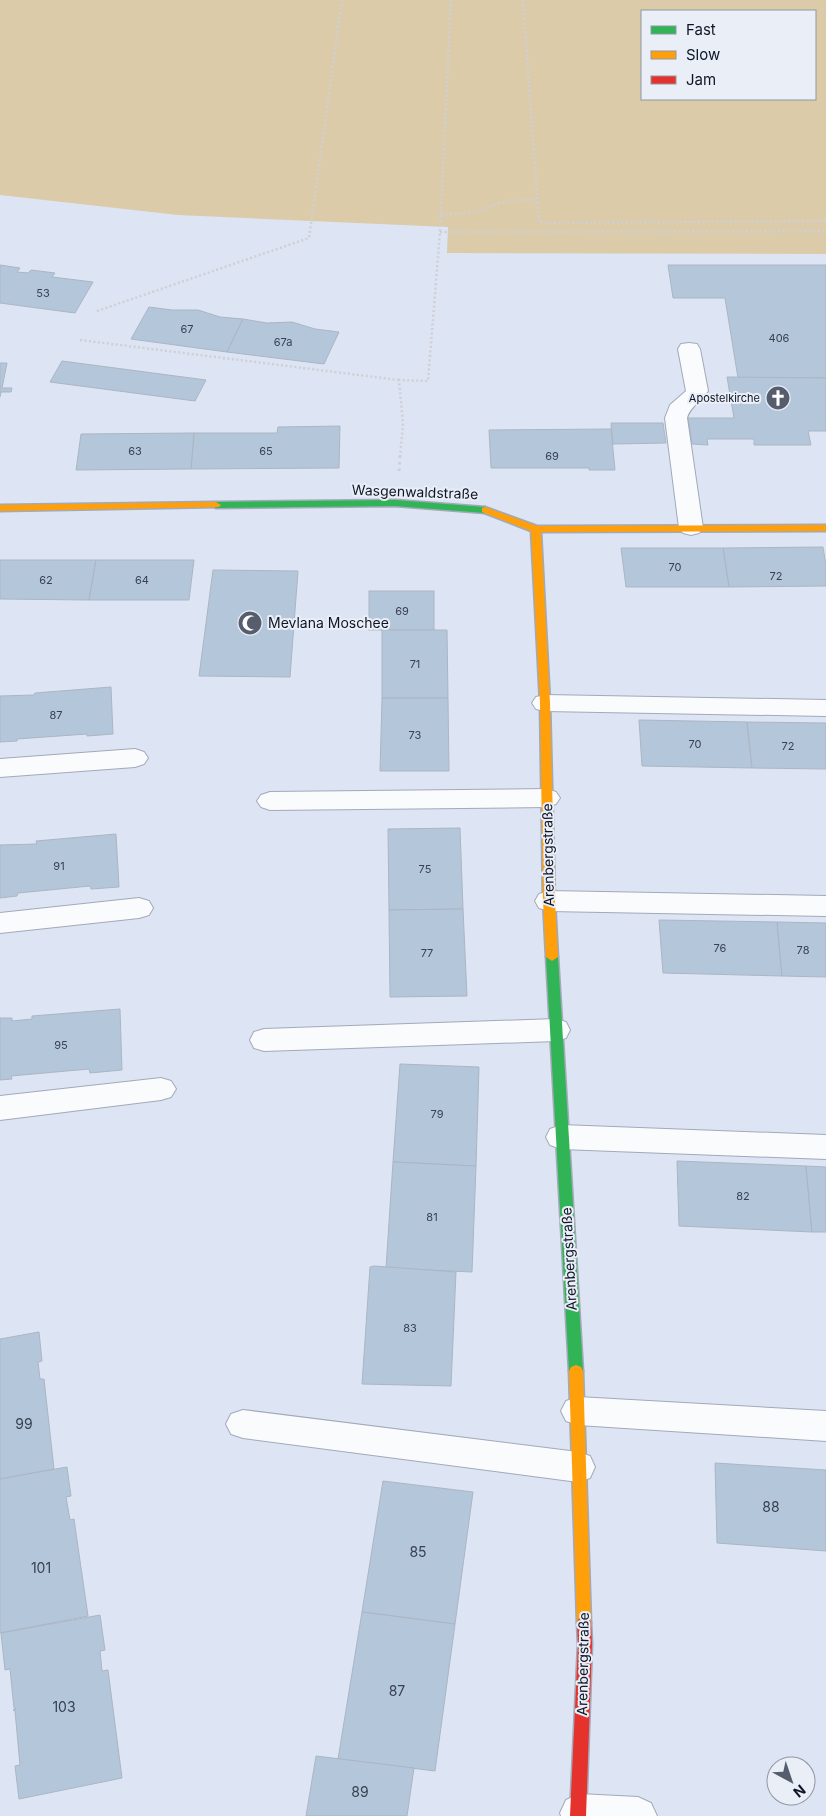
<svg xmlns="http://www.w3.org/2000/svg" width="826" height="1816" font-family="Inter,sans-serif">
  <rect width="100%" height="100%" fill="#dde4f4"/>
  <!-- green -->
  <path fill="#dbcba9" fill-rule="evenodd" d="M0,0H826V254L447,253L448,227L178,215L0,195ZM642,11H815V99H642Z"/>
  <!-- building -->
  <g fill="#b4c6da" stroke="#abb6c4">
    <path d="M0,265L20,268L17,272L28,273L31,270L55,273L52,277L93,282L75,313L0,303Z"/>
    <path d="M668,265H826V378H738L725,298H673Z"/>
    <path d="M149,307L172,310H198L220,317L243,319L227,352L131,339Z"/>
    <path d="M243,319L267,323L292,322L315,329L339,332L324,364L227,352Z"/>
    <path d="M62,361L206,380L195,401L50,382Z"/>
    <path d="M0,363H7L2,388H12L11,392H1L0,397Z"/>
    <path d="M727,377L826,378V431H808L811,445H754V439H707L708,445L692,444L688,418H734Z"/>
    <path d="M611,423H663L666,443L613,444Z"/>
    <path d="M340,426L339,468L191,469L194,433H277L278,427Z"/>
    <path d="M611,429L615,470H589V468H491L489,430Z"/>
    <path d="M194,433L191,469L76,470L81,434Z"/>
    <path d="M823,547L826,565V586L729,587L723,548Z"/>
    <path d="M621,548H723L729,587H626Z"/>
    <path d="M0,560H96L89,600L0,599Z"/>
    <path d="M96,560H194L189,600H89Z"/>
    <path d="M213,570L298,571L290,677L199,676Z"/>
    <rect x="369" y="591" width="65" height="39"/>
    <path d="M382,630H447L448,698H382Z"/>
    <path d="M111,687L113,734L87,736V734L17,739V741L0,742V696L34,695L35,693Z"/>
    <path d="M382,698H448L449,771H380Z"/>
    <path d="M639,720L747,722L752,768L642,766Z"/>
    <path d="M747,722L826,723V769L752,768Z"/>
    <path d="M460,828L463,909L389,910L388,829Z"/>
    <path d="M116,834L119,887L91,889L90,886L18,893L17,896L0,898V845L37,844L36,841Z"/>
    <path d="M463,909L467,996L390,997L389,910Z"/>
    <path d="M659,920L777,922L782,976L663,973Z"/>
    <path d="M777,922L826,923V977L782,976Z"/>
    <path d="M120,1009L122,1070L90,1073L89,1069L11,1076L12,1079L0,1080V1018H12V1021L32,1019V1016Z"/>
    <path d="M400,1064L479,1067L476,1166L393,1162Z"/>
    <path d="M677,1161L806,1166L812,1232L679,1226Z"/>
    <path d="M393,1162L476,1166L472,1272L386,1268Z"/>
    <path d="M806,1166L826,1167V1232H812Z"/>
    <path d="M374,1266L456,1272L451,1386L362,1384L370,1267Z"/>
    <path d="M39,1332L42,1361L38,1362L40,1379H44L54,1469L0,1479V1339Z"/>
    <path d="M715,1463L826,1470V1551L717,1543Z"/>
    <path d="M67,1467L71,1496L66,1497L70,1520L74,1519L88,1616L0,1633V1479Z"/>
    <path d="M383,1481L473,1492L455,1624L362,1612Z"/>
    <path d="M362,1612L455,1624L435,1771L338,1759Z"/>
    <path d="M100,1615L105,1650L100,1651L102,1671L108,1670L122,1778L19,1799L15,1766L20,1765L15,1711L13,1710L16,1709L14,1708L10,1669L5,1670L1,1633Z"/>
    <path d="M316,1756L414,1768L407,1816H306Z"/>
  </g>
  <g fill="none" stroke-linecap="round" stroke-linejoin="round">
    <defs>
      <g id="lane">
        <path d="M689,343L697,344L700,349L708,391C702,400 689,408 687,418L703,528L699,533L691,535L683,533L679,528L665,418L670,405L686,391L678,349L681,344Z"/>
        <path d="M545,695L826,700V716L545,711L536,709L532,703L536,697Z"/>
        <path d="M135,749L144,752L148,758L144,764L135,767L0,777V759Z"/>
        <path d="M547,789L556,792L560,798L556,804L547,807L270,810L261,807L257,801L261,795L270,792Z"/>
        <path d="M549,891L826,896V916L549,911L539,908L535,901L539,894Z"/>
        <path d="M139,898L149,901L153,908L149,915L139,918L0,933V913Z"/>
        <path d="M556,1019L566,1022L570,1030L566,1038L556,1041L264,1051L254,1048L250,1040L254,1032L264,1029Z"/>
        <path d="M161,1078L171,1081L176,1089L171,1097L161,1100L0,1120V1096Z"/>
        <path d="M561,1125L826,1135V1159L561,1149L550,1145L546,1137L550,1129Z"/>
        <path d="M578,1397L826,1411V1441L578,1425L566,1421L561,1411L566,1401Z"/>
        <path d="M243,1410L578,1452L590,1456L595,1467L590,1478L578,1482L243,1438L231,1434L226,1424L231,1414Z"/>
        <path d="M579,1794L638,1797L651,1803L657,1816H561L560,1813L566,1800Z"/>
      </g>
      <g id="fast">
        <path d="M395,500L485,507L490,510L485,513L395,506L216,508L211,505L216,502Z"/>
        <path d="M552,953L558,957L583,1371L581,1375L576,1377L571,1375L569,1371L546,957Z"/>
      </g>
      <g id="slow">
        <path d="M216,502L221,505L219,507L0,511V505Z"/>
        <path d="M485,507L537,526L826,525V531L541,532L550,703L555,901L558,957L552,961L546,957L543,901L540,703L531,531L482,512V508Z"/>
        <path d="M576,1365L581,1367L583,1371L591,1623L589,1628L584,1630L579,1628L577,1623L569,1371L571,1367Z"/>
      </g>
      <path id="jam" d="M584,1616L589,1618L591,1623L592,1644L586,1816H570L578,1644L577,1623L579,1618Z"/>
    </defs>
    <!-- lane casing -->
    <use href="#lane" stroke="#a2a9b9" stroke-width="2"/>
    <!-- fast casing -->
    <use href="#fast" stroke="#a2a9b9" stroke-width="3"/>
    <!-- slow casing -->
    <use href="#slow" stroke="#a2a9b9" stroke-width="3"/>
    <!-- jam casing -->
    <use href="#jam" stroke="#a2a9b9" stroke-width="3"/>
    <!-- path-far1 -->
    <g stroke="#cfd0d5" stroke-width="2.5" stroke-dasharray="2 2.5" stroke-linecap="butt">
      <path d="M523,0L539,223L826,221"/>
      <path d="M441,215L474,212L506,201L537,199"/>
      <path d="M440,232L826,231"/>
      <path d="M97,311L309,238L342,0"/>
      <path d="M80,340L399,380"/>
      <path d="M400,457L403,424L399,380L428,381L440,232L451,0"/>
    </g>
    <!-- path -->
    <path stroke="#cfd0d5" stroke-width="3" stroke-dasharray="2.5 4" stroke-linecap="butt" d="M399,471L400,456"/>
    <!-- lane -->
    <use href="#lane" fill="#fafbfd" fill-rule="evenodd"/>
    <!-- fast -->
    <use href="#fast" fill="#30b455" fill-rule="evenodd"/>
    <!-- slow -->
    <use href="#slow" fill="#ff9f0a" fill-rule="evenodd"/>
    <!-- jam -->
    <use href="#jam" fill="#e5322d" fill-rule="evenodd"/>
  </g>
  <!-- icons -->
  <defs>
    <symbol id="church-disc" viewBox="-11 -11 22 22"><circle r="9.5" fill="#565d6d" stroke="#e9eef7"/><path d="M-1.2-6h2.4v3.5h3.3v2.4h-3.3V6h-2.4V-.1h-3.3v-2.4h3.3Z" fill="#fff"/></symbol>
    <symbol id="mosque-disc" viewBox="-11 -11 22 22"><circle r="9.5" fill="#565d6d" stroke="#e9eef7"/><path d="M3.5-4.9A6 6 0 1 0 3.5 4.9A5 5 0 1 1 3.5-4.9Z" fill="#fff"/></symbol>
  </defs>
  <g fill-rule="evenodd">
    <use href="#church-disc" x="764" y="384" width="28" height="28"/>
    <use href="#mosque-disc" x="236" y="609" width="28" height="28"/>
  </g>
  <g text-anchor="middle" stroke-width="4" stroke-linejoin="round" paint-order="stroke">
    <!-- number labels -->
    <g font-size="11" fill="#384152">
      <text x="43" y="297">53</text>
      <text x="187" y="333">67</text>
      <text x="779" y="342">406</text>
      <text x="283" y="346">67a</text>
      <text x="135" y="455">63</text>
      <text x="266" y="455">65</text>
      <text x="552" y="460">69</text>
      <text x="675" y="571">70</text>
      <text x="776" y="580">72</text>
      <text x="46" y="584">62</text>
      <text x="142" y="584">64</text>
      <text x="402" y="615">69</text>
      <text x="415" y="668">71</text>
      <text x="56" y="719">87</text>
      <text x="415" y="739">73</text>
      <text x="695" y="748">70</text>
      <text x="788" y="750">72</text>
      <text x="59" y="870">91</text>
      <text x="425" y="873">75</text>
      <text x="720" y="952">76</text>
      <text x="803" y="954">78</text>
      <text x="427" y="957">77</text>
      <text x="61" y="1049">95</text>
      <text x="437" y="1118">79</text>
      <text x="743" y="1200">82</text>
      <text x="432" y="1221">81</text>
      <text x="410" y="1332">83</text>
    </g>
    <!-- far-poi labels -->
    <g font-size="11" fill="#0e1525" stroke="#e9eef7" text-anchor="end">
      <text x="760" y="402">Apostelkirche</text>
    </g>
    <!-- street labels -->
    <g font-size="14" fill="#0e1525" stroke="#e9eef7">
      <text transform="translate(415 492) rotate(2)" y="5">Wasgenwaldstraße</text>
      <text transform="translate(548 855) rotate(-91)" y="5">Arenbergstraße</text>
      <text transform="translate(569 1259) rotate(-93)" y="5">Arenbergstraße</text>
      <text transform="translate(583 1664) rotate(-89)" y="5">Arenbergstraße</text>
    </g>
    <!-- poi labels -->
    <g font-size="14" fill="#0e1525" stroke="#e9eef7" text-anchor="start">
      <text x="268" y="628">Mevlana Moschee</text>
    </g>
    <!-- near-number labels -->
    <g font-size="14" fill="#384152">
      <text x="24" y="1429">99</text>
      <text x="771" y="1512">88</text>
      <text x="418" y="1557">85</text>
      <text x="41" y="1573">101</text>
      <text x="397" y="1696">87</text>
      <text x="64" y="1712">103</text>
      <text x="360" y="1797">89</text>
    </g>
  </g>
  <!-- legend -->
  <rect x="641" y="10" width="175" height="90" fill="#e9eef7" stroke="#9197a3"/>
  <rect x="651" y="26" width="25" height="8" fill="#30b455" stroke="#9197a3"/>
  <text x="686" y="35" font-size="15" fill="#0e1525">Fast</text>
  <rect x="651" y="51" width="25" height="8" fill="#ff9f0a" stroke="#9197a3"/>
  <text x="686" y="60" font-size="15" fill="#0e1525">Slow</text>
  <rect x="651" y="76" width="25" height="8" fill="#e5322d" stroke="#9197a3"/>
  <text x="686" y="85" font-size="15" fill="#0e1525">Jam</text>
  <!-- north arrow -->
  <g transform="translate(791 1781) rotate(140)"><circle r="24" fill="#e9eef7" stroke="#9197a3"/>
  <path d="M0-4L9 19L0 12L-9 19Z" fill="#565d6d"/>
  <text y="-8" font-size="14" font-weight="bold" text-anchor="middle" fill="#0e1525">N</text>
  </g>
</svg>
